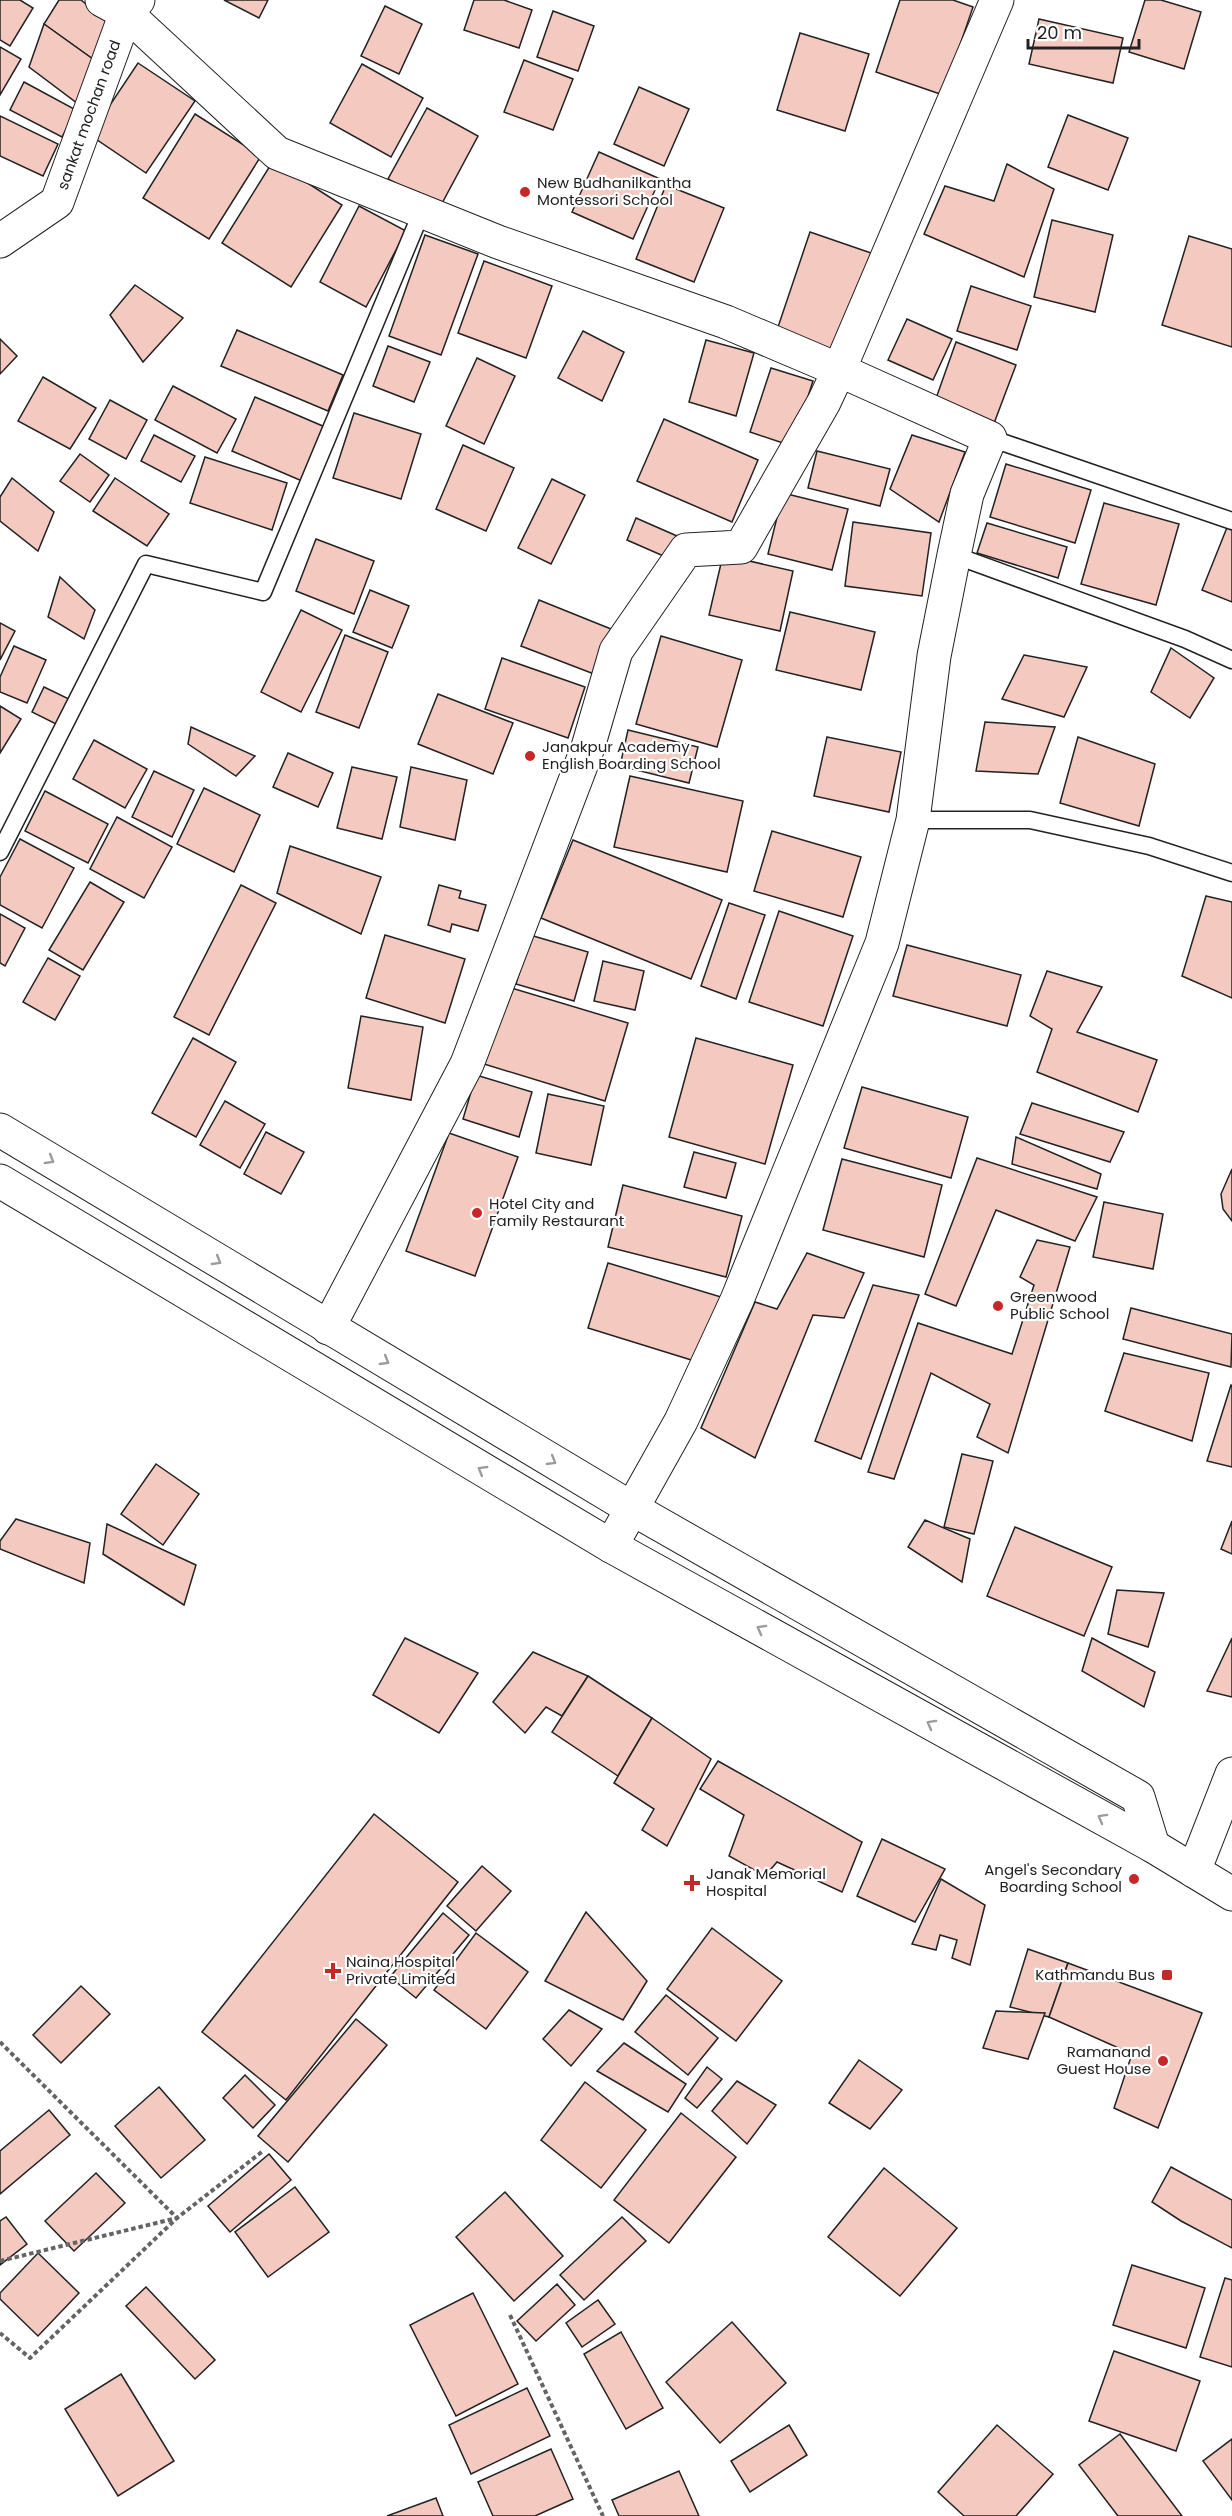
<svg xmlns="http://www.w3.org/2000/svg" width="1232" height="2516" font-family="Poppins,sans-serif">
  <rect width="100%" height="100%" fill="#fff"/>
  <!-- building -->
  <g fill="#f3c9c0" stroke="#222" stroke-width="1.5">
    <path d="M0,0H20L33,8L10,46L0,40Z"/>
    <path d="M59,0H81L113,26L97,62L44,24Z"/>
    <path d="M224,0H268L259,18Z"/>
    <path d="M474,0H504L532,10L519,48L464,30Z"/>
    <path d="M900,0H953L973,7L943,95L876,72Z"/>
    <path d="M1145,0H1161L1201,12L1184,69L1129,52Z"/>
    <path d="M385,6L422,24L399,74L361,56Z"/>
    <path d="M553,11L594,26L578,71L537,57Z"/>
    <path d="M1039,19L1123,38L1113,83L1029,64Z"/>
    <path d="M44,24L97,62L77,103L29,67Z"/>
    <path d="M800,33L869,54L845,131L777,110Z"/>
    <path d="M0,47L21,59L0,95Z"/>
    <path d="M524,60L573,79L553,130L504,112Z"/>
    <path d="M138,63L195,101L146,173L90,135Z"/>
    <path d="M362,64L423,98L391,157L330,123Z"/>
    <path d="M24,82L76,110L62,137L10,110Z"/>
    <path d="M639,87L689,109L664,166L614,144Z"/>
    <path d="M427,108L478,136L440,207L388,179Z"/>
    <path d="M195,114L261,156L209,239L143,198Z"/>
    <path d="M1068,115L1128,138L1108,190L1048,167Z"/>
    <path d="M0,116L58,144L43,176L0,156Z"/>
    <path d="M599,152L660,179L633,239L572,212Z"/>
    <path d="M273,161L342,205L291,287L222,243Z"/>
    <path d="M1007,164L1054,189L1024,277L924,234L945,186L994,201Z"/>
    <path d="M666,185L724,208L694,282L636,259Z"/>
    <path d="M359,206L406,231L366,307L320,282Z"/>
    <path d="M1052,220L1113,235L1095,312L1034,297Z"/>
    <path d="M810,232L871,253L837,354L776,333Z"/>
    <path d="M425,235L478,254L441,355L389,336Z"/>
    <path d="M1189,236L1232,249V347L1162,325Z"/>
    <path d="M484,261L552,286L526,358L458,333Z"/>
    <path d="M135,285L183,318L143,362L110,315Z"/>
    <path d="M971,286L1031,306L1017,350L957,331Z"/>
    <path d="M907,319L952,339L933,380L888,360Z"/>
    <path d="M237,330L343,375L328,411L221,366Z"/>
    <path d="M583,331L624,352L602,401L558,378Z"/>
    <path d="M0,339L17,356L0,374Z"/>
    <path d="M706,340L754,353L736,416L689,402Z"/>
    <path d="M956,342L1016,365L993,426L934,404Z"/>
    <path d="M388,346L430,362L414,402L373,386Z"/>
    <path d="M477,358L515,376L484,444L446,426Z"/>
    <path d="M771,368L813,381L792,446L750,432Z"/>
    <path d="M43,377L96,408L70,449L18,421Z"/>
    <path d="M173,386L236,419L217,453L155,420Z"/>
    <path d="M255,397L325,427L302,481L232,451Z"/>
    <path d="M110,400L147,420L126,459L89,439Z"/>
    <path d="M354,413L421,434L401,499L333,478Z"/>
    <path d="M664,419L758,460L732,522L637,481Z"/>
    <path d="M154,435L195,456L181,482L141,461Z"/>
    <path d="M912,435L965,452L939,522L890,489Z"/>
    <path d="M463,445L514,468L486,531L436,509Z"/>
    <path d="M817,451L890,469L880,506L808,488Z"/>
    <path d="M80,454L109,475L90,502L60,481Z"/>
    <path d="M205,457L287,483L272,530L190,503Z"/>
    <path d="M1006,464L1091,490L1075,543L990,517Z"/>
    <path d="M12,478L54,512L38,551L0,521V497Z"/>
    <path d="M115,478L169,514L147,546L93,511Z"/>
    <path d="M552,479L585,495L551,564L518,548Z"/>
    <path d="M783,493L848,509L832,570L768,554Z"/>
    <path d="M1104,503L1179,524L1156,605L1081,584Z"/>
    <path d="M636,518L677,536L668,558L627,540Z"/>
    <path d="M853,522L931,533L922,596L845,586Z"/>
    <path d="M987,523L1067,547L1058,578L977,553Z"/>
    <path d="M1228,525L1232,527V602L1202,590Z"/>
    <path d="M316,539L374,561L354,614L296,591Z"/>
    <path d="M723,555L793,571L780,631L709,615Z"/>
    <path d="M60,577L95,610L84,639L48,617Z"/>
    <path d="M370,590L409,606L392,648L353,632Z"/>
    <path d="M539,600L611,629L594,674L521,646Z"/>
    <path d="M301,610L342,630L301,712L261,692Z"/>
    <path d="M790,612L875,632L861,690L776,670Z"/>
    <path d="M0,623L15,631L0,660Z"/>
    <path d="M345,635L388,652L359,728L316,712Z"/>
    <path d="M661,636L742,660L717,747L636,724Z"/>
    <path d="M14,646L46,660L27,703L0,692V677Z"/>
    <path d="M1171,648L1214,678L1190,718L1151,692Z"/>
    <path d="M1024,655L1087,667L1064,717L1002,699Z"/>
    <path d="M502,658L585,687L568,738L485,709Z"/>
    <path d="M44,687L71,700L60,726L32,712Z"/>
    <path d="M438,694L513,723L493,774L418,744Z"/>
    <path d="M0,706L21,719L0,753Z"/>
    <path d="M985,722L1055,727L1038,774L976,771Z"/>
    <path d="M191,727L255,756L236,776L188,744Z"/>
    <path d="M628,730L698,747L689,783L620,766Z"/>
    <path d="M827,737L901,752L889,812L814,796Z"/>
    <path d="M1078,737L1155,764L1139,826L1060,803Z"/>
    <path d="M94,740L147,769L125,808L73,779Z"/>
    <path d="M288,753L333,773L318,807L273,787Z"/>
    <path d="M352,767L397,777L382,839L337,828Z"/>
    <path d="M411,767L467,780L455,840L400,827Z"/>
    <path d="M154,771L194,790L172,837L132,817Z"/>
    <path d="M630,776L743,801L727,872L614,847Z"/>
    <path d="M204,788L260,815L234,872L177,844Z"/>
    <path d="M45,791L108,824L88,863L25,831Z"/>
    <path d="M117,817L172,847L144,898L90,869Z"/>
    <path d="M772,831L861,857L843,917L754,891Z"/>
    <path d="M20,839L74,868L42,928L0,905V877Z"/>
    <path d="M573,840L722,900L691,979L541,918Z"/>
    <path d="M290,846L381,877L361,934L277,893Z"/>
    <path d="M90,882L124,902L83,970L49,950Z"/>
    <path d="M241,885L276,903L209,1035L174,1017Z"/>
    <path d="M439,885L461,891L459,898L486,905L478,931L452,924L450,932L428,925Z"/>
    <path d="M1206,896L1232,902V998L1182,976Z"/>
    <path d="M729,903L765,915L736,999L701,986Z"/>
    <path d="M779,911L853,936L823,1026L749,1002Z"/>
    <path d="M0,914L25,928L5,966L0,963Z"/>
    <path d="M385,935L465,959L445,1023L366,998Z"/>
    <path d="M530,935L588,952L574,1001L516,984Z"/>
    <path d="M907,945L1021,975L1007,1026L893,996Z"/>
    <path d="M48,958L80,976L55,1020L23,1002Z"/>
    <path d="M603,961L644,971L635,1010L594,1001Z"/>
    <path d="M1047,971L1102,987L1077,1032L1157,1060L1138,1112L1037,1072L1052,1029L1030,1016Z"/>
    <path d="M508,987L628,1023L605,1101L484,1064Z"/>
    <path d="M361,1016L423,1027L411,1100L348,1088Z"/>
    <path d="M193,1038L236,1062L196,1137L152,1113Z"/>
    <path d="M696,1038L793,1065L765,1164L669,1137Z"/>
    <path d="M476,1075L532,1092L519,1137L463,1119Z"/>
    <path d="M862,1087L968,1117L951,1178L844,1148Z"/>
    <path d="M548,1094L604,1106L591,1165L536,1153Z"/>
    <path d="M225,1101L265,1124L240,1168L200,1145Z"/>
    <path d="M1032,1103L1124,1132L1110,1162L1020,1134Z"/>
    <path d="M266,1132L304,1152L281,1194L244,1174Z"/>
    <path d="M449,1133L518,1157L475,1276L406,1251Z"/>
    <path d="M1016,1137L1101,1174L1097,1189L1012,1164Z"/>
    <path d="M694,1152L736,1163L726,1198L684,1187Z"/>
    <path d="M977,1158L1097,1197L1075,1241L996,1210L956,1306L925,1294Z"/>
    <path d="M842,1159L942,1185L924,1257L823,1230Z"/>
    <path d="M1232,1169V1221L1223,1209L1221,1194Z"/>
    <path d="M623,1185L742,1216L726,1277L608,1247Z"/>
    <path d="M1104,1202L1163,1214L1153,1269L1093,1257Z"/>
    <path d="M1037,1240L1070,1247L1008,1453L977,1437L990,1404L931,1373L894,1479L868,1472L918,1323L1012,1354L1034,1285L1020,1277Z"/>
    <path d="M807,1253L864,1273L844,1318L813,1315L755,1458L701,1428L755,1302L777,1309Z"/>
    <path d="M608,1263L721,1297L701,1363L588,1328Z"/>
    <path d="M873,1285L919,1295L861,1459L815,1441Z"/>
    <path d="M1131,1308L1232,1334L1231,1367L1123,1339Z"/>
    <path d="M1124,1353L1209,1373L1192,1441L1105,1411Z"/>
    <path d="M1231,1385L1232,1386V1467L1207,1461Z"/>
    <path d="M962,1454L993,1461L974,1534L944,1527Z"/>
    <path d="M156,1464L199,1494L163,1545L121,1514Z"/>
    <path d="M16,1519L90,1543L84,1583L0,1549V1541Z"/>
    <path d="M925,1520L970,1539L962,1582L908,1547Z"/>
    <path d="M1232,1521V1554L1221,1549Z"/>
    <path d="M107,1524L196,1565L184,1605L103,1554Z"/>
    <path d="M1015,1527L1112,1567L1084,1636L987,1596Z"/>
    <path d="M1117,1590L1164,1593L1148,1647L1108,1634Z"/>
    <path d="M405,1638L478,1673L439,1733L373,1695Z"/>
    <path d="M1092,1638L1155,1672L1144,1707L1082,1671Z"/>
    <path d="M1232,1638V1697L1207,1691Z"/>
    <path d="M533,1652L588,1676L562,1716L546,1707L525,1733L493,1702Z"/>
    <path d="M588,1676L652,1718L618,1776L552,1732Z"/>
    <path d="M652,1718L711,1759L667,1846L642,1830L654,1809L614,1783Z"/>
    <path d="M718,1761L862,1842L842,1892L777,1862L765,1876L729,1856L744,1815L700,1789Z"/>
    <path d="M374,1814L458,1882L286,2100L202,2032Z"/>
    <path d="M882,1839L945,1869L915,1922L857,1896Z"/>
    <path d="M482,1866L511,1891L476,1931L447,1906Z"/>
    <path d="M941,1879L985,1905L970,1965L952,1958L957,1940L940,1935L936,1950L912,1944Z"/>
    <path d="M586,1912L647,1981L623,2020L545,1981Z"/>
    <path d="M443,1913L469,1935L416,1998L390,1977Z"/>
    <path d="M712,1928L782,1981L736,2041L667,1989Z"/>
    <path d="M476,1933L528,1972L486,2029L434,1990Z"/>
    <path d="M1028,1949L1068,1963L1049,2017L1010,2007Z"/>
    <path d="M1068,1963L1202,2013L1158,2128L1114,2108L1132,2054L1049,2017Z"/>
    <path d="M81,1986L110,2014L61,2063L33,2035Z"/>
    <path d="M666,1995L718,2038L688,2075L635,2032Z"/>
    <path d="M569,2010L602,2029L571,2066L543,2039Z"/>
    <path d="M996,2011L1045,2013L1028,2059L983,2048Z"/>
    <path d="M356,2019L387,2045L288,2162L258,2136Z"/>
    <path d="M624,2043L686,2084L668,2112L597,2071Z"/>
    <path d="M859,2060L902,2090L870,2129L829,2103Z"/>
    <path d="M707,2067L722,2079L697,2108L685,2098Z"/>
    <path d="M245,2075L275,2105L253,2128L223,2098Z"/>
    <path d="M737,2081L776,2105L747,2144L712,2111Z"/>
    <path d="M585,2082L646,2130L601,2188L541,2140Z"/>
    <path d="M159,2087L205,2140L161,2178L115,2126Z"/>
    <path d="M49,2110L70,2135L0,2194V2151Z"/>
    <path d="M681,2113L736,2157L669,2243L614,2200Z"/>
    <path d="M269,2154L291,2180L230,2232L208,2206Z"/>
    <path d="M1171,2167L1232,2200V2248L1181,2221L1152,2202Z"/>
    <path d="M884,2168L957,2228L900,2296L828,2237Z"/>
    <path d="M96,2173L125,2203L74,2251L45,2221Z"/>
    <path d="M295,2187L329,2232L268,2277L235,2232Z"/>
    <path d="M505,2192L563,2256L514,2301L456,2237Z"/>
    <path d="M6,2217L27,2244L0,2265V2221Z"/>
    <path d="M622,2217L646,2241L584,2300L560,2275Z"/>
    <path d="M38,2253L79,2293L38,2336L0,2299V2293Z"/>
    <path d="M1132,2265L1205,2288L1186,2348L1113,2325Z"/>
    <path d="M1225,2278L1232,2280V2367L1200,2357Z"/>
    <path d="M557,2284L575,2305L536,2341L517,2321Z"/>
    <path d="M146,2287L215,2360L195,2379L126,2306Z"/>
    <path d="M473,2293L518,2384L456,2416L410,2325Z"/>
    <path d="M598,2300L615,2324L582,2347L566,2323Z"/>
    <path d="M732,2322L786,2383L720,2443L666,2382Z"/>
    <path d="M621,2332L663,2408L626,2429L584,2354Z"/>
    <path d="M1114,2351L1200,2381L1176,2451L1089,2421Z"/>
    <path d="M121,2374L174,2461L118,2496L65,2409Z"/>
    <path d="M527,2388L550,2436L471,2474L449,2425Z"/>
    <path d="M789,2425L807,2455L750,2492L731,2461Z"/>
    <path d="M997,2425L1053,2474L1016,2516H964L938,2492Z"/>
    <path d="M1120,2434L1182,2516H1118L1079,2465Z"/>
    <path d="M1232,2439V2500L1203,2461Z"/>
    <path d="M551,2449L573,2499L535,2516H493L478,2482Z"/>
    <path d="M679,2471L699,2516H619L612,2500Z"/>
    <path d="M436,2498L443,2516H387Z"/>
  </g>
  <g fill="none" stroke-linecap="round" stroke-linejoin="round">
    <defs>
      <g id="lane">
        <path d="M990,438L1232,521"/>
        <path d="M954,555L1185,639L1232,660"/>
        <path d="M913,820H1030L1149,846L1232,873"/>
        <path d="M0,852L146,564L263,592L422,211"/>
      </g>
      <g id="street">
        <path d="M102,0L126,13L277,153L498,242L726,322L839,370L990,438L967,494L954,555L934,656L913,820L882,943L737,1300L681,1421L611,1546"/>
        <path d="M0,241L57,202L126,13L138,0"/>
        <path d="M0,1130L631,1508L1138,1797L1153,1846"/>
        <path d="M328,1328L467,1064L588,747L616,651L686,550L741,547L824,402L839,370L997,0"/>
        <path d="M1194,1871L1232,1774"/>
      </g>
      <path id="highway" d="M0,1181L611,1546L1153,1846L1232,1894"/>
    </defs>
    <!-- lane casing -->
    <use href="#lane" stroke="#222" stroke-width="19"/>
    <!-- street casing -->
    <use href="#street" stroke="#222" stroke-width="35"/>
    <!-- highway casing -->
    <use href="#highway" stroke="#222" stroke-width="35"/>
    <!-- path -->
    <g stroke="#646464" stroke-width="4" stroke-dasharray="4.5 3" stroke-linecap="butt">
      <path d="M0,2042L177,2218L30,2358L0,2333"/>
      <path d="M0,2261L177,2218L263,2151"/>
      <path d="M510,2315L603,2516"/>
    </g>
    <!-- lane -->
    <use href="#lane" stroke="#fff" stroke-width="16"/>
    <!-- street -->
    <use href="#street" stroke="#fff" stroke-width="33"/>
    <!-- highway -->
    <use href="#highway" stroke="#fff" stroke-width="33"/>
  </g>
  <!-- one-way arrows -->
  <defs><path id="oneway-chevron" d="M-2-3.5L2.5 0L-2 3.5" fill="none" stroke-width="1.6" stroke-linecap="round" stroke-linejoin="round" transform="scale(1.5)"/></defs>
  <g stroke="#9c9c9c">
    <use href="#oneway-chevron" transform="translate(50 1160) rotate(31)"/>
    <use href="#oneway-chevron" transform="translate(217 1261) rotate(31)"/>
    <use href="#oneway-chevron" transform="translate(385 1361) rotate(31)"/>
    <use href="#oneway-chevron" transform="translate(552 1461) rotate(31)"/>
    <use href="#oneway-chevron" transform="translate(482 1470) rotate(-149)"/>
    <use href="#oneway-chevron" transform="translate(761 1629) rotate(-151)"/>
    <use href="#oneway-chevron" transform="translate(931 1724) rotate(-151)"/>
    <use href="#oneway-chevron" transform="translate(1102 1818) rotate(-151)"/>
  </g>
  <!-- markers -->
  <g fill="#c62828" stroke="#fff" stroke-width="2">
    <circle cx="525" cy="192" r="6"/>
    <circle cx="530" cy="756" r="6"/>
    <circle cx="477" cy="1213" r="6"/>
    <circle cx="998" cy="1306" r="6"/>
    <circle cx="1134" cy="1879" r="6"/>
    <path d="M689 1874h6v6h6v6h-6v6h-6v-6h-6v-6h6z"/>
    <path d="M330 1962h6v6h6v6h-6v6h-6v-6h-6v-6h6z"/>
    <rect x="1161" y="1969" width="12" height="12" rx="3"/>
    <circle cx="1163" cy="2061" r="6"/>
  </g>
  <g text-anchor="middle" stroke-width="4.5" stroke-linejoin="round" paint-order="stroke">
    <!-- street labels -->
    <g font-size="15" fill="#222" stroke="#fff">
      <text transform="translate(89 115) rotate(-70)" y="5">sankat mochan road</text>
    </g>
    <!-- poi labels -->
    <g font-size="15" fill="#222" stroke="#fff" text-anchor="start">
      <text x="537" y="188">New Budhanilkantha<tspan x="537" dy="17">Montessori School</tspan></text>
      <text x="542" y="752">Janakpur Academy<tspan x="542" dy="17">English Boarding School</tspan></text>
      <text x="489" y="1209">Hotel City and<tspan x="489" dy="17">Family Restaurant</tspan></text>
      <text x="1010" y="1302">Greenwood<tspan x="1010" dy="17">Public School</tspan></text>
      <text x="1122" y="1875" text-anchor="end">Angel's Secondary<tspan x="1122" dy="17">Boarding School</tspan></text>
      <text x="706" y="1879">Janak Memorial<tspan x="706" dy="17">Hospital</tspan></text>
      <text x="346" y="1967">Naina Hospital<tspan x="346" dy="17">Private Limited</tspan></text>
      <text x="1155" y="1980" text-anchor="end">Kathmandu Bus</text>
      <text x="1151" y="2057" text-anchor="end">Ramanand<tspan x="1151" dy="17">Guest House</tspan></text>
    </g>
  </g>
  <!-- scale -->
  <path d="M1028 39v9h111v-9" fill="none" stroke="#222222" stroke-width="3"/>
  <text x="1037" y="39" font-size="18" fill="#222222" stroke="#ffffff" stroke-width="4.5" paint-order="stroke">20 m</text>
</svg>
